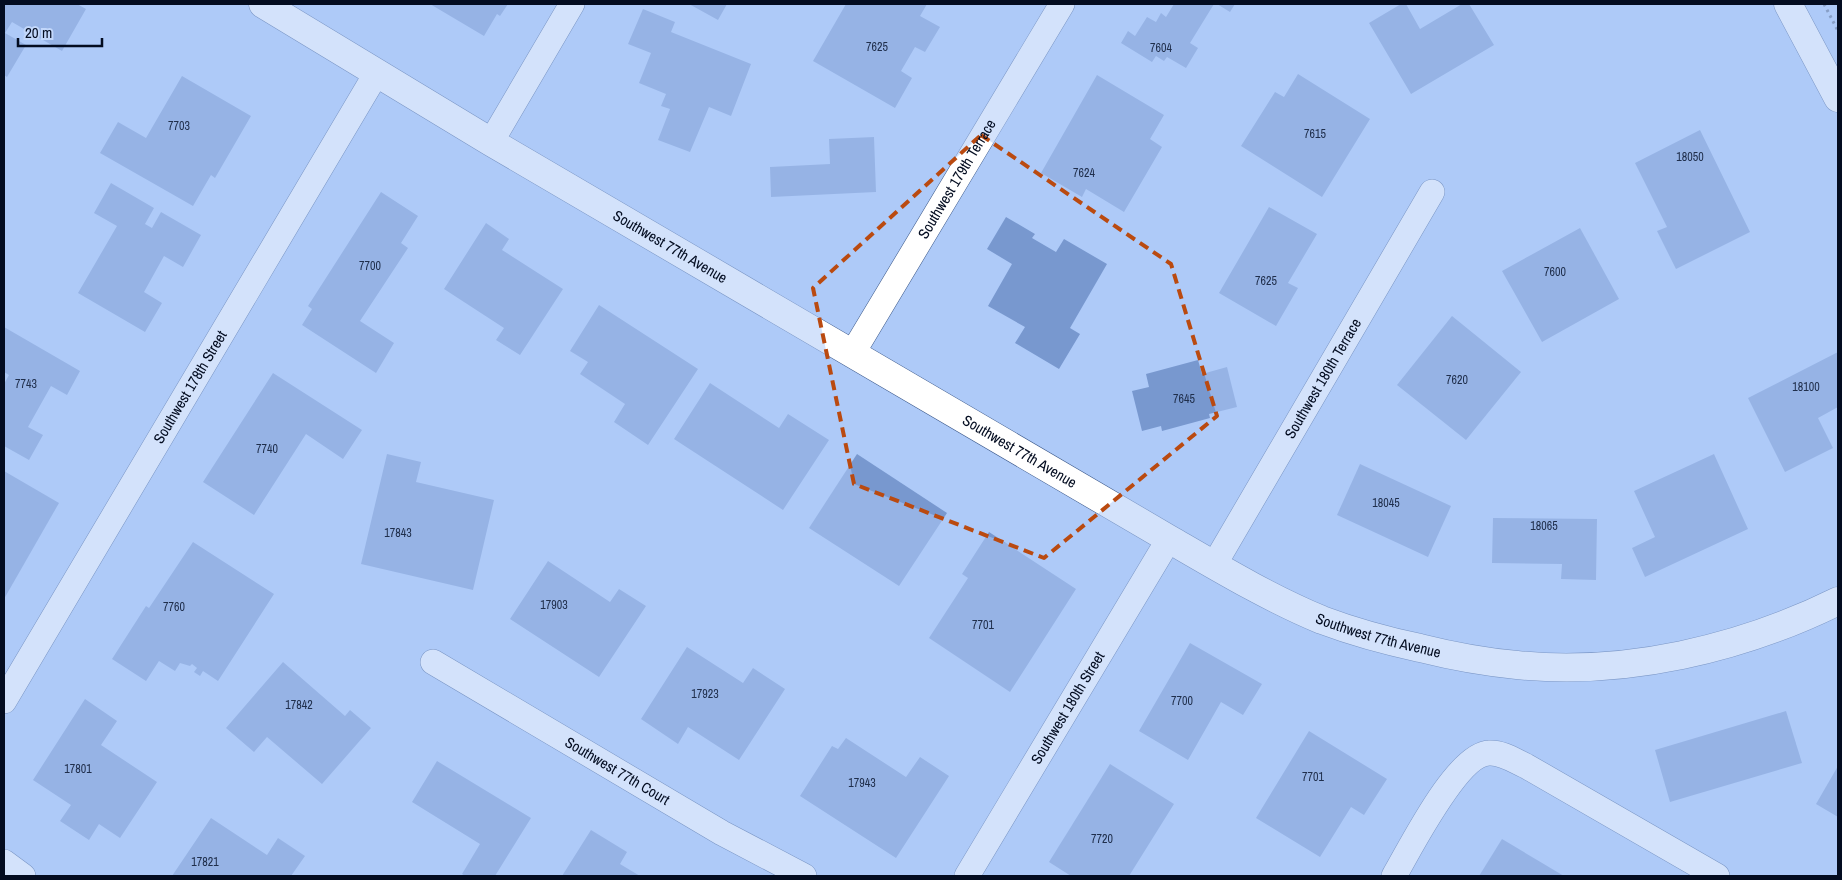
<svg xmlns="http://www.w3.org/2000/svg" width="1842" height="880" font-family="'Archivo Narrow',sans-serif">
  <rect width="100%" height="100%" fill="#aecaf8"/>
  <!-- building -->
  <g fill="#7898cf">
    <path d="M4,4H77L86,9L62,51L12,22L5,33L26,45L7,77L4,75Z"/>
    <path d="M430,4H508L500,16L497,14L484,36Z"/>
    <path d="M689,4H727L718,20Z"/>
    <path d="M846,4H927L920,16L940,27L925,52L915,47L901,71L912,78L895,108L813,61Z"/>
    <path d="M1174,4H1214L1190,43L1198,48L1186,68L1167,57L1164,61L1156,56L1152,62L1121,43L1128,31L1135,36L1147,17L1156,22L1161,13L1166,17Z"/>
    <path d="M1217,4H1235L1230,12Z"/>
    <path d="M1401,4H1406L1420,29L1462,4H1469L1494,45L1411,94L1369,23Z"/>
    <path d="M643,9L675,22L671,32L751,64L731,116L709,107L690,152L658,140L670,109L661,106L666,94L639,83L651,53L628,44Z"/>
    <path d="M1298,74L1370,119L1322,197L1241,146L1275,92L1284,97Z"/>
    <path d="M1097,75L1164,115L1150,139L1162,147L1124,212L1086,189L1082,197L1041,173Z"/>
    <path d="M182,76L251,116L215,178L211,175L193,206L100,153L118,122L146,138Z"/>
    <path d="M1700,130L1750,232L1676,269L1657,231L1667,227L1635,163Z"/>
    <path d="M874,137L876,192L771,197L770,167L830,164L829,139Z"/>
    <path d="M111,183L154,208L145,224L152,228L161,212L201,235L183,267L164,256L144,292L162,303L145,332L78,293L117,226L94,213Z"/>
    <path d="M381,192L418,216L401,243L408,248L360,321L394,343L376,373L302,325L312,309L308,306Z"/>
    <path d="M1269,207L1317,234L1288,283L1298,288L1276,326L1219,293Z"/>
    <path d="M1006,217L1035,234L1032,238L1056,252L1064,239L1107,264L1070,328L1080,334L1059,369L1015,343L1025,327L988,306L1012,264L987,249Z"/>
    <path d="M486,223L509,239L502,250L563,289L520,355L496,340L504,328L444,289Z"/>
    <path d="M1580,228L1619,299L1542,342L1502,271Z"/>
    <path d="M599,305L698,369L648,445L614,422L625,404L580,374L588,362L570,351Z"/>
    <path d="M1452,316L1521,372L1466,440L1397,385Z"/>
    <path d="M4,327L80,371L67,395L51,386L28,427L43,435L29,460L4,446V384L9,375L4,372Z"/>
    <path d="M1838,352V407L1818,418L1833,448L1785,472L1748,398Z"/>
    <path d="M1198,360L1202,374L1227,367L1237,407L1209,414L1210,418L1162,431L1161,426L1142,431L1132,391L1149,387L1146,374Z"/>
    <path d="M273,373L362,430L343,459L306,434L254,515L203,482Z"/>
    <path d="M710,383L779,428L788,414L829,440L783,510L674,439Z"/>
    <path d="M387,454L421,462L416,482L494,500L473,590L361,564Z"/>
    <path d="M857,454L947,513L899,586L809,528Z"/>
    <path d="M1714,454L1748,529L1645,577L1632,548L1655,537L1634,491Z"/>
    <path d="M1360,464L1451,506L1428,557L1337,515Z"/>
    <path d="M4,471L59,503L4,599Z"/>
    <path d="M1493,518L1597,519L1596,580L1561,579L1562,564L1492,563Z"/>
    <path d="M989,532L1076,589L1010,692L929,638L968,578L962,574Z"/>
    <path d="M193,542L274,594L218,681L203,671L200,676L194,672L197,668L192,664L190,666L180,663L175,671L159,661L146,681L112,659L146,606L149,608Z"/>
    <path d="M548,561L610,602L619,589L646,606L599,677L510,619Z"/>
    <path d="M1190,643L1262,684L1243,715L1221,702L1188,760L1139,731Z"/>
    <path d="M687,647L743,683L753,668L785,689L739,760L688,727L678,744L641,719Z"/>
    <path d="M283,662L345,716L350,710L371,728L322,784L267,737L254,752L226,728Z"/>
    <path d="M85,699L117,721L101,745L157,782L120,838L99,824L89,840L60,821L71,805L33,780Z"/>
    <path d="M1786,711L1802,763L1670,802L1655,750Z"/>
    <path d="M1309,731L1387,779L1364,815L1351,807L1320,857L1256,818Z"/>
    <path d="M846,738L906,777L920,757L949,776L896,858L800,796L832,746L838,749Z"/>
    <path d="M437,761L531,818L495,876H465L462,874L480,844L412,802Z"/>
    <path d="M1110,764L1174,804L1129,876H1071L1049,862Z"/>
    <path d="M1838,766V817L1816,804Z"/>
    <path d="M211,818L267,855L278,838L305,856L291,876H172Z"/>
    <path d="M591,830L627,852L620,864L640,876H562Z"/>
    <path d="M1502,839L1564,876H1479Z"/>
  </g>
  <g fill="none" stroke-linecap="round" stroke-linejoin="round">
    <defs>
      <g id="minor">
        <path d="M491,142L572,4"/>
        <path id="s1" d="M852,354L1062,4"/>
        <path id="s2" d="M1214,565L1432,192"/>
        <path id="s3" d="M433,662L722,833L804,876"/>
        <path id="s4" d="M4,701L376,74"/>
        <path d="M4,862L23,876"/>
        <path id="s5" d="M967,876L1169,539"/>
        <path d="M1394,876C1410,849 1457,754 1489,753C1502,752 1515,761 1526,766L1717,876"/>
      </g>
      <g id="tertiary">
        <path id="s6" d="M263,4L491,142L1169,539C1219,568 1269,598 1322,620C1354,632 1387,641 1420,648C1452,656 1484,662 1517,665C1625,676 1741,649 1838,601"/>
      </g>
      <path id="secondary" d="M1788,4L1838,98"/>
    </defs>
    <!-- minor casing -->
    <use href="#minor" stroke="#3a5789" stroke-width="26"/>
    <!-- tertiary casing -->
    <use href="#tertiary" stroke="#3a5789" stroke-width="29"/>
    <!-- secondary casing -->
    <use href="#secondary" stroke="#3a5789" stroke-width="29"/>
    <!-- path -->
    <path stroke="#586a8b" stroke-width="3" stroke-dasharray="2.5 4" stroke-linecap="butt" d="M1824,4L1838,31"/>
    <!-- minor -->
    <use href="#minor" stroke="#fff" stroke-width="25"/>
    <!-- tertiary -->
    <use href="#tertiary" stroke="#fff" stroke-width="28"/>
    <!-- secondary -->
    <use href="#secondary" stroke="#fff" stroke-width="28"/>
  </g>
  <!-- marked area -->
  <path d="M0 0H1842V880H0ZM981,135L1171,264L1217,416L1044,558L854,484L813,288Z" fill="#aecaf8" fill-opacity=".55" fill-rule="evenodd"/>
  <path fill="none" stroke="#ba4a10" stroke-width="4" stroke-dasharray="10 6" stroke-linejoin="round" d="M981,135L1171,264L1217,416L1044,558L854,484L813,288Z"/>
  <g text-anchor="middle" stroke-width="4" stroke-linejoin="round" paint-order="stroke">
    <!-- number labels -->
    <g font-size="12" fill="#202f4c">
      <text x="877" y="51">7625</text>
      <text x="1161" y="52">7604</text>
      <text x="179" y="130">7703</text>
      <text x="1315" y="138">7615</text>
      <text x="1690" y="161">18050</text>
      <text x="1084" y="177">7624</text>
      <text x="370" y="270">7700</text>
      <text x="1555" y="276">7600</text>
      <text x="1266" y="285">7625</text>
      <text x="1457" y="384">7620</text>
      <text x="26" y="388">7743</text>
      <text x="1806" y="391">18100</text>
      <text x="1184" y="403">7645</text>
      <text x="267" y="453">7740</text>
      <text x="1386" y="507">18045</text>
      <text x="1544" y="530">18065</text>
      <text x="398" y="537">17843</text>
      <text x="554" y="609">17903</text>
      <text x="174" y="611">7760</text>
      <text x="983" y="629">7701</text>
      <text x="705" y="698">17923</text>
      <text x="1182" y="705">7700</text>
      <text x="299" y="709">17842</text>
      <text x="78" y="773">17801</text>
      <text x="1313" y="781">7701</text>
      <text x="862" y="787">17943</text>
      <text x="1102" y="843">7720</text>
      <text x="205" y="866">17821</text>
    </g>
    <!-- street labels -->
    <g font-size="15" fill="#030c20" stroke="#c2d7fa">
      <text dy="5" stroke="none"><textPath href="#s1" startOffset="204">Southwest 179th Terrace</textPath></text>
      <text dy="5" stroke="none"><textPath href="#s6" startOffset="474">Southwest 77th Avenue</textPath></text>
      <text dy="5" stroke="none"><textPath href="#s2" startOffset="216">Southwest 180th Terrace</textPath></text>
      <text dy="5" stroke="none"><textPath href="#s4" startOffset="365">Southwest 178th Street</textPath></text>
      <text dy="5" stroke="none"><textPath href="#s6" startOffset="879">Southwest 77th Avenue</textPath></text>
      <text dy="5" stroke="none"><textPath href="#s6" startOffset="1284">Southwest 77th Avenue</textPath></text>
      <text dy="5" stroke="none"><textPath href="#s5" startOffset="196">Southwest 180th Street</textPath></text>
      <text dy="5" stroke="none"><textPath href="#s3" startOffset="214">Southwest 77th Court</textPath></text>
    </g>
  </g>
  <!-- border -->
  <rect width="1842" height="880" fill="none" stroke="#030c20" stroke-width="10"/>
  <!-- scale -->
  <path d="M18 38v8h84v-8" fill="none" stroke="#030c20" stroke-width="2.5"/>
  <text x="25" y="38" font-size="15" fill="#030c20" stroke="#c2d7fa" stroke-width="4" paint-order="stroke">20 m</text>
</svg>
